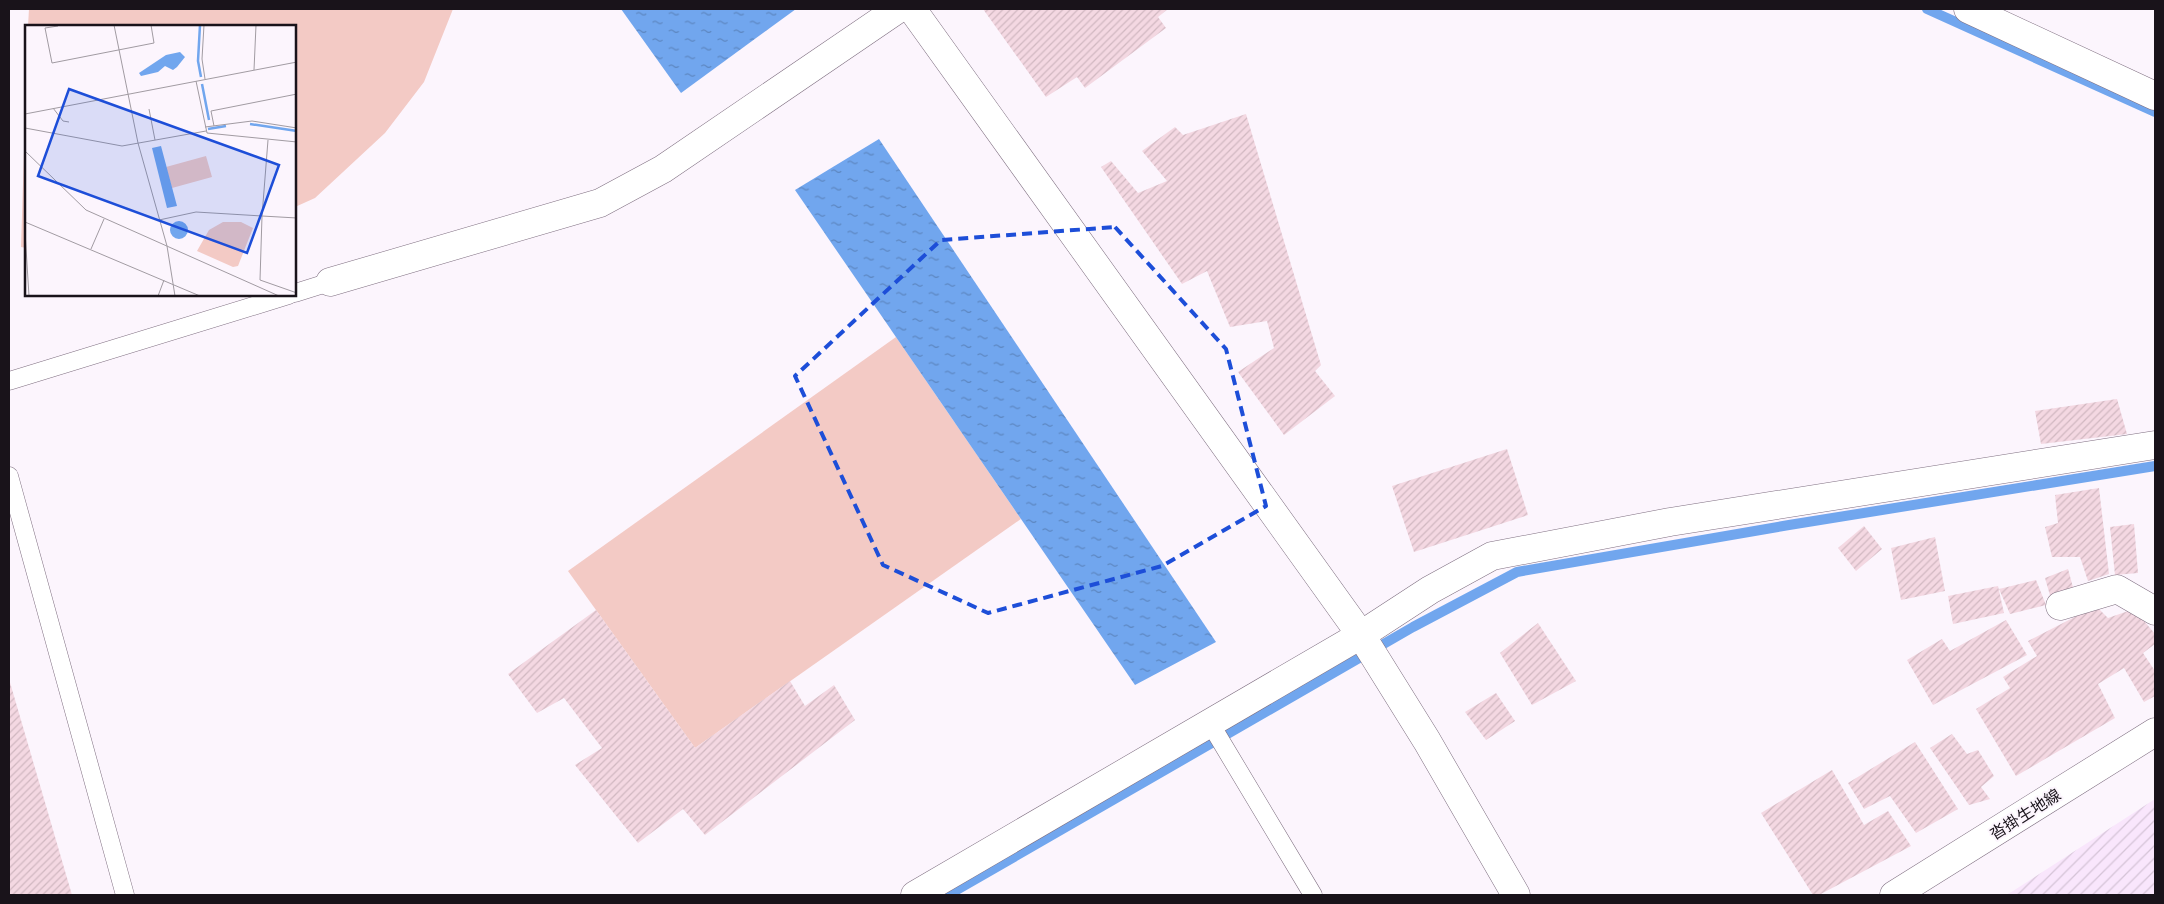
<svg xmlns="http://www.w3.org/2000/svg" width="2164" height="904" font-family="Poppins,'Noto Sans JP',sans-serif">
  <defs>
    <pattern id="industrial-furrows" width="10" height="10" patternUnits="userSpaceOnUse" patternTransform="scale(1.25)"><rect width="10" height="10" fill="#f9e6fc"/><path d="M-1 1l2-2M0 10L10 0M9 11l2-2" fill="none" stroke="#d5c4d7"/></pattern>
    <pattern id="water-ripples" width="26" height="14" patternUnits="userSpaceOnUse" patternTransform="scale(1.25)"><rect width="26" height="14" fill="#71a6ee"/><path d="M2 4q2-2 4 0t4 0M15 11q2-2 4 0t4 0" fill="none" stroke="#5c86c0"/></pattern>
    <pattern id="building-hatch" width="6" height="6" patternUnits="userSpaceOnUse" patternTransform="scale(1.25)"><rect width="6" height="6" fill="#f4d8e2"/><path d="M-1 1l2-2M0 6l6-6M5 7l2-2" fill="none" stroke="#d1b8c1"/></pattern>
  </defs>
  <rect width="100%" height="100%" fill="#fcf5fd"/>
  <!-- industrial -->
  <path fill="url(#industrial-furrows)" d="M2155,799V895H2006L2013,891Z"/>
  <!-- green -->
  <g fill="#f3cac5">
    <path d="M29,9H453L424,82L385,133L315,198L295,207V26H28Z"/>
    <path d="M26,88V248L21,247Z"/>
    <path d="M896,337L1021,519L695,748L568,571Z"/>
  </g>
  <!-- water -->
  <g fill="url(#water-ripples)">
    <path d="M621,9H796L681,93Z"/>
    <path d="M879,139L1216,642L1135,685L795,190Z"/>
  </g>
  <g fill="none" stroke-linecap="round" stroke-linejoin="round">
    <!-- stream -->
    <g stroke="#71a6ee" stroke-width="10">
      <path d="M1927,9L2155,112"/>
      <path d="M948,895L1413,627L1517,572L1789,525L2155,466"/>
    </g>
  </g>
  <!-- building -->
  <g fill="url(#building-hatch)">
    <path d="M983,9H1168L1158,17L1166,28L1085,88L1077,77L1046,97Z"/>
    <path d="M1246,114L1321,365L1315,371L1335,396L1284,435L1238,372L1274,348L1267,321L1230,327L1207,271L1182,284L1101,167L1111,161L1138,193L1167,181L1142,151L1175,127L1183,135Z"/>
    <path d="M2117,399L2127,434L2041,444L2035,411Z"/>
    <path d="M1507,449L1528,515L1414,552L1392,486Z"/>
    <path d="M2099,488L2109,574L2088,581L2080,557H2052L2045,527L2058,523L2055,495Z"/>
    <path d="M2134,524L2138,573L2115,575L2110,527Z"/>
    <path d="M1864,526L1882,549L1856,571L1838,548Z"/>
    <path d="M1935,537L1945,591L1901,600L1891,548Z"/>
    <path d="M2068,569L2074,591L2051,599L2045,578Z"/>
    <path d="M2036,580L2046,605L2010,614L1999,589Z"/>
    <path d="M1998,586L2004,613L1953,624L1948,596Z"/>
    <path d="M2096,606L2108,618L2134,609L2155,634V644L2143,653L2155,671V696L2144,702L2124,668L2098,684L2115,718L2016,776L1976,709L2010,688L2003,677L2037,656L2028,641Z"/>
    <path d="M596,610L695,748L790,681L805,706L834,685L855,720L705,835L683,809L638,843L575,765L602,748L564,698L537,713L508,674Z"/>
    <path d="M2006,620L2027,655L1933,705L1907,660L1942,639L1950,651Z"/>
    <path d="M1538,623L1576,681L1532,705L1500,653Z"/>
    <path d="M9,679L72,895H9Z"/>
    <path d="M1496,693L1515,721L1486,740L1465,712Z"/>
    <path d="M1952,734L1967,754L1978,750L1994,776L1981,787L1990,799L1969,805L1930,748Z"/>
    <path d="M1915,742L1958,809L1916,833L1890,796L1864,809L1848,783Z"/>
    <path d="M1832,770L1864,825L1888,811L1911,846L1819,895H1813L1761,813Z"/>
  </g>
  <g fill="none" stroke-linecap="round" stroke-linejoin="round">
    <defs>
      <g id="service">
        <path d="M295,293L330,282"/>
        <path d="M9,381L289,295"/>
        <path d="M9,476L125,895"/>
        <path d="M1210,723L1313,895"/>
      </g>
      <g id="minor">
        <path d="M912,9L1361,635L1427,741L1516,895"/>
        <path d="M1968,9L2155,96"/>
        <path d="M330,282L600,203L663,169L898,9"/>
        <path d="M2060,606L2117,589L2155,611"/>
        <path d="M915,895L1361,635L1430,590L1492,556L1670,522L2155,445"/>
      </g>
      <path id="secondary" d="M1894,895L2155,732"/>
    </defs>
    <!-- service casing -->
    <use href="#service" stroke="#7f6f81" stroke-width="19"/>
    <!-- minor casing -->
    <use href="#minor" stroke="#7f6f81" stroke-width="29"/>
    <!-- secondary casing -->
    <use href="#secondary" stroke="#7f6f81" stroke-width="29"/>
    <!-- service -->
    <use href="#service" stroke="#fff" stroke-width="18"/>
    <!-- minor -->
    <use href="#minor" stroke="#fff" stroke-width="28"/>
    <!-- secondary -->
    <use href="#secondary" stroke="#fff" stroke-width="28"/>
  </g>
  <!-- marked area -->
  <path fill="none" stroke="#1d4ed8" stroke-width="4" stroke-dasharray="10 6" stroke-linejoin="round" d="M1115,227L1226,349L1266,506L1162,566L988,613L883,565L795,376L941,240Z"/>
  <g text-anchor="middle" stroke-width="4" stroke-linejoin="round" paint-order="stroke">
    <!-- street labels -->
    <g font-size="16" fill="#19131a" stroke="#fcf5fd">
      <text transform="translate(2025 814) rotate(-32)" y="6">沓掛生地線</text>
    </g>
  </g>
  <!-- overview -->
  <g transform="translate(25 25)">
    <rect width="271" height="271" fill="#fcf5fd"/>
    <path d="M181,131L187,152L147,163L141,142ZM198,197H216L228,203L213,241L208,242L172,226L184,205Z" fill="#f3cac5"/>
    <path d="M155,27L160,32L152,42L148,45L140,41L133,47L116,51L114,48L141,30ZM136,121L152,181L142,183L127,123ZM145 205a9 9 0 1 1 18 0a9 9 0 1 1-18 0Z" fill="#71a6ee"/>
    <path fill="none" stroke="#71a6ee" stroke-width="2.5" d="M175,0L173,36L176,52M177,59L184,95M225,99L272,106M183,104L201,101"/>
    <path fill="none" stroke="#a19ba2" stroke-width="1" d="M89,0L113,118L142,221L150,271M179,0L177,34L180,54M33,1L20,3L27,38L129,18L126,0M229,45L231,0M171,56L182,108L272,117M28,83L38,96L44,97M124,84L130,115M0,89L272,37M189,101L186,86L272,69M180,102L227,96L272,103M0,103L97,121L181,106M0,126L61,185L254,271M272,193L237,191L235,255L272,268M134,195L171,187L237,191L243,115M0,197L175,271M0,207L4,271M66,224L79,194M133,271L139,255"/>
    <path fill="#1d4ed8" fill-opacity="0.15" stroke="#1d4ed8" stroke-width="2.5" d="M44,64L254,140L222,228L13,151Z"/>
    <rect width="271" height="271" fill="none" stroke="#19131a" stroke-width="2.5"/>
  </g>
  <!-- border -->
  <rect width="2164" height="904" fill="none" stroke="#19131a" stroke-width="20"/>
</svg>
